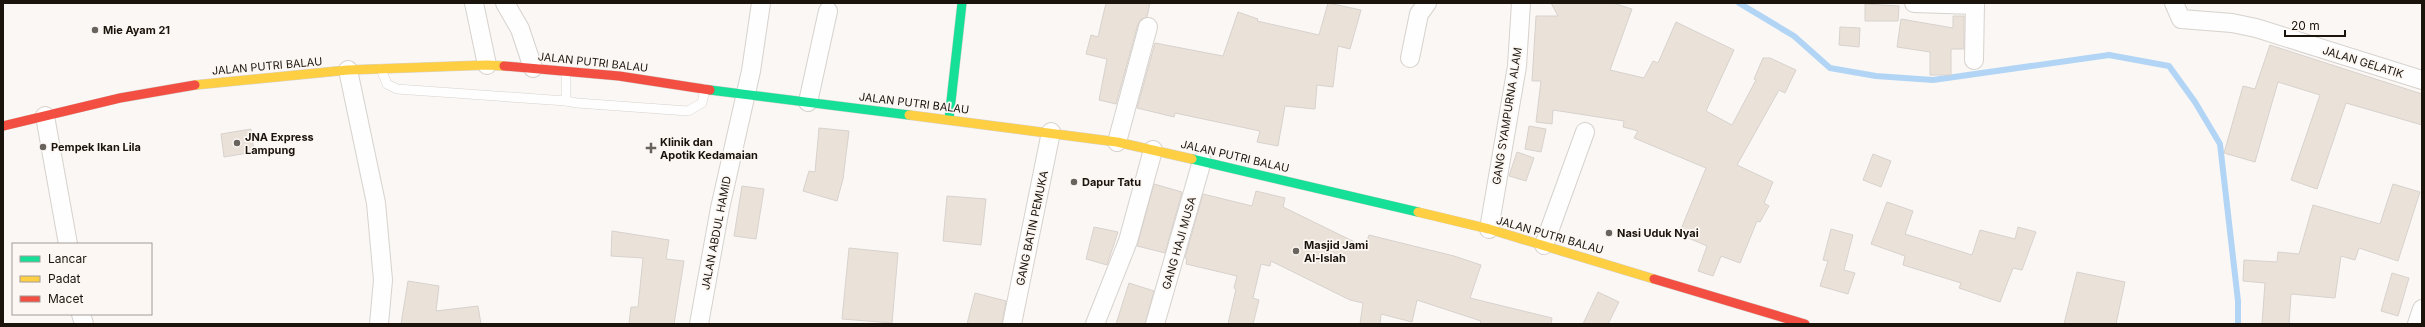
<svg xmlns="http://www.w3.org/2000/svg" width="2425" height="327" font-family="Inter,sans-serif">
  <rect width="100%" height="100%" fill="#faf7f5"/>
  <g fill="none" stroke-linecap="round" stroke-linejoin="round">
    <!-- stream -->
    <path stroke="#b2d5f5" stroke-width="6" d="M1739,3L1794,36L1830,68L1876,76L1933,80L2109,55L2169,66L2195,102L2220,144L2238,301V324"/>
  </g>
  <!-- building -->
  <g fill="#eae1d9" stroke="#d8d2cd">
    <path d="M1106,3H1150L1147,17L1141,19L1138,24L1116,104L1099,100L1107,59L1086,54L1091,35L1098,37Z"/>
    <path d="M1328,3L1361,10L1350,49L1338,46L1333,87L1317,85L1315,109L1285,106L1278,146L1257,142L1260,131L1175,113L1174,117L1137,108L1155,43L1223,56L1238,12L1258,19L1257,21L1319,35Z"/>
    <path d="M1551,3H1613L1632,9L1610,70L1644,78L1653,61L1658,63L1676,22L1734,50L1706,111L1732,125L1756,80L1754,79L1763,58H1770L1796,70L1785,93L1779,90L1737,165L1773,182L1764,203L1769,206L1760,222L1757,221L1740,263L1721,256L1713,276L1698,271L1707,246L1679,234L1706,168L1634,138L1638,131L1623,127L1624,121L1553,110L1552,124L1536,122L1541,81H1532L1536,16H1558Z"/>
    <path d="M1865,4L1899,6L1898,21H1865Z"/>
    <path d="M1953,16H1964V49H1951V75H1930V52L1897,47L1901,19L1953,28Z"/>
    <path d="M1840,27L1860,28L1859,47L1839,45Z"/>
    <path d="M2270,45L2422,94V125L2346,103L2317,189L2291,180L2320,95L2278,82L2255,162L2224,153L2243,86L2255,89Z"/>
    <path d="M1529,126L1546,129L1541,152L1525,149Z"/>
    <path d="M819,128L849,131L843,179L837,201L803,191L809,171L815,172Z"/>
    <path d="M251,129L254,152L224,157L221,134Z"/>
    <path d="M1517,152L1534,158L1526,181L1509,176Z"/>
    <path d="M1873,154L1891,161L1881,187L1863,180Z"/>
    <path d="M1154,184L1182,192L1165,253L1137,246Z"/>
    <path d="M2393,184L2420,192L2398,261L2359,248L2355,260L2341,256L2335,298L2291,294L2289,324H2262L2265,283L2243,281L2244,260L2277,262L2278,252L2299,254L2313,205L2380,224Z"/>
    <path d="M742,186L764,189L756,239L734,236Z"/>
    <path d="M1256,191L1285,198L1283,207L1365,247L1369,235L1454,256L1481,265L1470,298L1552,318L1551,324H1480L1481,321L1417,300L1412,322L1381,314L1380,324H1360L1363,303L1350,300L1271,261L1270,266L1261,264L1253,298L1259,300L1253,324H1228L1236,289L1234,288L1237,276L1186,264L1187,259L1185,258L1203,194L1252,206Z"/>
    <path d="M947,196L986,199L981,245L943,241Z"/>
    <path d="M1887,202L1913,211L1905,234L1972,255L1980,230L2015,239L2018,227L2036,232L2022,270L2013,268L2000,302L1959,288L1961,283L1903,265L1905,256L1871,244Z"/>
    <path d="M1094,227L1118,232L1107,265L1086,259Z"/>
    <path d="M1831,229L1853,235L1844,270L1855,273L1848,294L1820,286L1828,261L1823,260Z"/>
    <path d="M612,231L669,240L666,259L684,261L674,324H629L631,307H638L643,258L611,256Z"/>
    <path d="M849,248L898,253L892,323L842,319Z"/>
    <path d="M2077,272L2125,282L2116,324H2064Z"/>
    <path d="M2392,273L2409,278L2398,316L2381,311Z"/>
    <path d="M408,281L439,286L436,311L478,306L481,324H401Z"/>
    <path d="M1129,283L1154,291L1145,324H1116Z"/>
    <path d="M1598,292L1619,302L1608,324H1583Z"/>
    <path d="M975,293L1006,301L1002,324H967Z"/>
  </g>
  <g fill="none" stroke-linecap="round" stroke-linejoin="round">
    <defs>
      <g id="lane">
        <path d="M381,69L387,84L397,89L566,101"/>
        <path d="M566,71V101L577,103L688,111L702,103L705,89"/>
      </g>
      <g id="street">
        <path d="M474,3L487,65"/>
        <path d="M505,3L520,29L533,68"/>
        <path d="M1914,3L1975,5"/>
        <path d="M2174,3L2181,19L2232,23L2256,28L2422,80"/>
        <path d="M1410,58L1419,14L1427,3"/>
        <path d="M1974,60L1975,3"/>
        <path d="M348,70L376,203L383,280L379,324"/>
        <path d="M808,102L828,11"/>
        <path d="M45,116L68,244"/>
        <path d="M1117,142L1148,27"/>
        <path d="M1489,229L1517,66L1521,3"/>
        <path d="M1544,245L1585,132"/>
        <path d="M81,314L84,324"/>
        <path d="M699,324L720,208L751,71L761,3"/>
        <path d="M1012,324L1051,132"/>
        <path d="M1095,324L1128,241L1153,150"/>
        <path d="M1155,324L1202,161"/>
        <path d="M2417,324L2422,309"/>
      </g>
      <g id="fast">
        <path d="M710,90L909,115"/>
        <path d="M949,119L962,3"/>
        <path d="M1192,159L1418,212"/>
      </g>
      <g id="slow">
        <path d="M195,85L348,70L487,65L504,66"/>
        <path d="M909,115L1117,142L1192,159"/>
        <path d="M1418,212L1489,229L1654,279"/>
      </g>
      <g id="jam">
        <path d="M504,66L619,76L710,90"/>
        <path d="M3,126L120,98L195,85"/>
        <path d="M1654,279L1805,324"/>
      </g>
    </defs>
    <!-- lane casing -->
    <use href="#lane" stroke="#d7d2cd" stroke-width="10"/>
    <!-- street casing -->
    <use href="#street" stroke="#d7d2cd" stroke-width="20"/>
    <!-- fast casing -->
    <use href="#fast" stroke="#d7d2cd" stroke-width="10"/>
    <!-- slow casing -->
    <use href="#slow" stroke="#d7d2cd" stroke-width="10"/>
    <!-- jam casing -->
    <use href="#jam" stroke="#d7d2cd" stroke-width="10"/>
    <!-- lane -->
    <use href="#lane" stroke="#fefefe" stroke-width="9"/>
    <!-- street -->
    <use href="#street" stroke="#fefefe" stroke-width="18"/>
    <!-- fast -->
    <use href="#fast" stroke="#16e098" stroke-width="9"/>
    <!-- slow -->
    <use href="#slow" stroke="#ffcf43" stroke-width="9"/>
    <!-- jam -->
    <use href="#jam" stroke="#f24e42" stroke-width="9"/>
  </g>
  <!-- markers -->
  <g fill="#69635e" stroke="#fcf7f3" stroke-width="1.5">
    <circle cx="95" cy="30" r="4"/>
    <circle cx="237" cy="143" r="4"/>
    <circle cx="43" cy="147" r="4"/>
    <path d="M649 142h4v4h4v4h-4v4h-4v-4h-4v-4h4z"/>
    <circle cx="1074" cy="182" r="4"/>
    <circle cx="1609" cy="233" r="4"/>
    <circle cx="1296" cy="251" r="4"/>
  </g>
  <g text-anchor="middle" stroke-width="3.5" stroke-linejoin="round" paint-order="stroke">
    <!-- poi labels -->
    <g font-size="11" font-weight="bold" fill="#1b140d" stroke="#fcf7f3" text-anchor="start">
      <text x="103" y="34">Mie Ayam 21</text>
      <text x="245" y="141">JNA Express<tspan x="245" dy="13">Lampung</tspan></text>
      <text x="660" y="146">Klinik dan<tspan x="660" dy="13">Apotik Kedamaian</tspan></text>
      <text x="51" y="151">Pempek Ikan Lila</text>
      <text x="1082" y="186">Dapur Tatu</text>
      <text x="1617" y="237">Nasi Uduk Nyai</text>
      <text x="1304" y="249">Masjid Jami<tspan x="1304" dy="13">Al-Islah</tspan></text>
    </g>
    <!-- street labels -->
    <g font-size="11" fill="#1b140d" stroke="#fcf7f3">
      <text transform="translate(593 62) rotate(6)" y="4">JALAN PUTRI BALAU</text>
      <text transform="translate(2363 62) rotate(17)" y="4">JALAN GELATIK</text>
      <text transform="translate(267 66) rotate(-5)" y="4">JALAN PUTRI BALAU</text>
      <text transform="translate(914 103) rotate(7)" y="4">JALAN PUTRI BALAU</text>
      <text transform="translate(1507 116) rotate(-81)" y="4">GANG SYAMPURNA ALAM</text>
      <text transform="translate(1235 156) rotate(13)" y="4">JALAN PUTRI BALAU</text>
      <text transform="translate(1032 228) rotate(-78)" y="4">GANG BATIN PEMUKA</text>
      <text transform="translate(716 233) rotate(-79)" y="4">JALAN ABDUL HAMID</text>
      <text transform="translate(1550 235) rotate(16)" y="4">JALAN PUTRI BALAU</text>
      <text transform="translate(1179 243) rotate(-74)" y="4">GANG HAJI MUSA</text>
    </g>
  </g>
  <!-- border -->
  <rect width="2425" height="327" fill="none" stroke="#1b140d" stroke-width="8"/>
  <!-- legend -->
  <rect x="12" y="243" width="140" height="72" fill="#fcf7f3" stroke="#a29c97"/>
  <rect x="20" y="256" width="20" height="6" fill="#16e098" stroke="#a29c97"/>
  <text x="48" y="263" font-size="12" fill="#1b140d">Lancar</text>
  <rect x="20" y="276" width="20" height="6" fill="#ffcf43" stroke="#a29c97"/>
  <text x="48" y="283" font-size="12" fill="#1b140d">Padat</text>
  <rect x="20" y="296" width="20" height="6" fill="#f24e42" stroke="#a29c97"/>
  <text x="48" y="303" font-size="12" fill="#1b140d">Macet</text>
  <!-- scale -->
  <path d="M2285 30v6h60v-6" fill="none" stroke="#1b140d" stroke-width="2"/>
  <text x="2291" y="30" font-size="12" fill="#1b140d" stroke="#fcf7f3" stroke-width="3" paint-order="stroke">20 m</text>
</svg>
